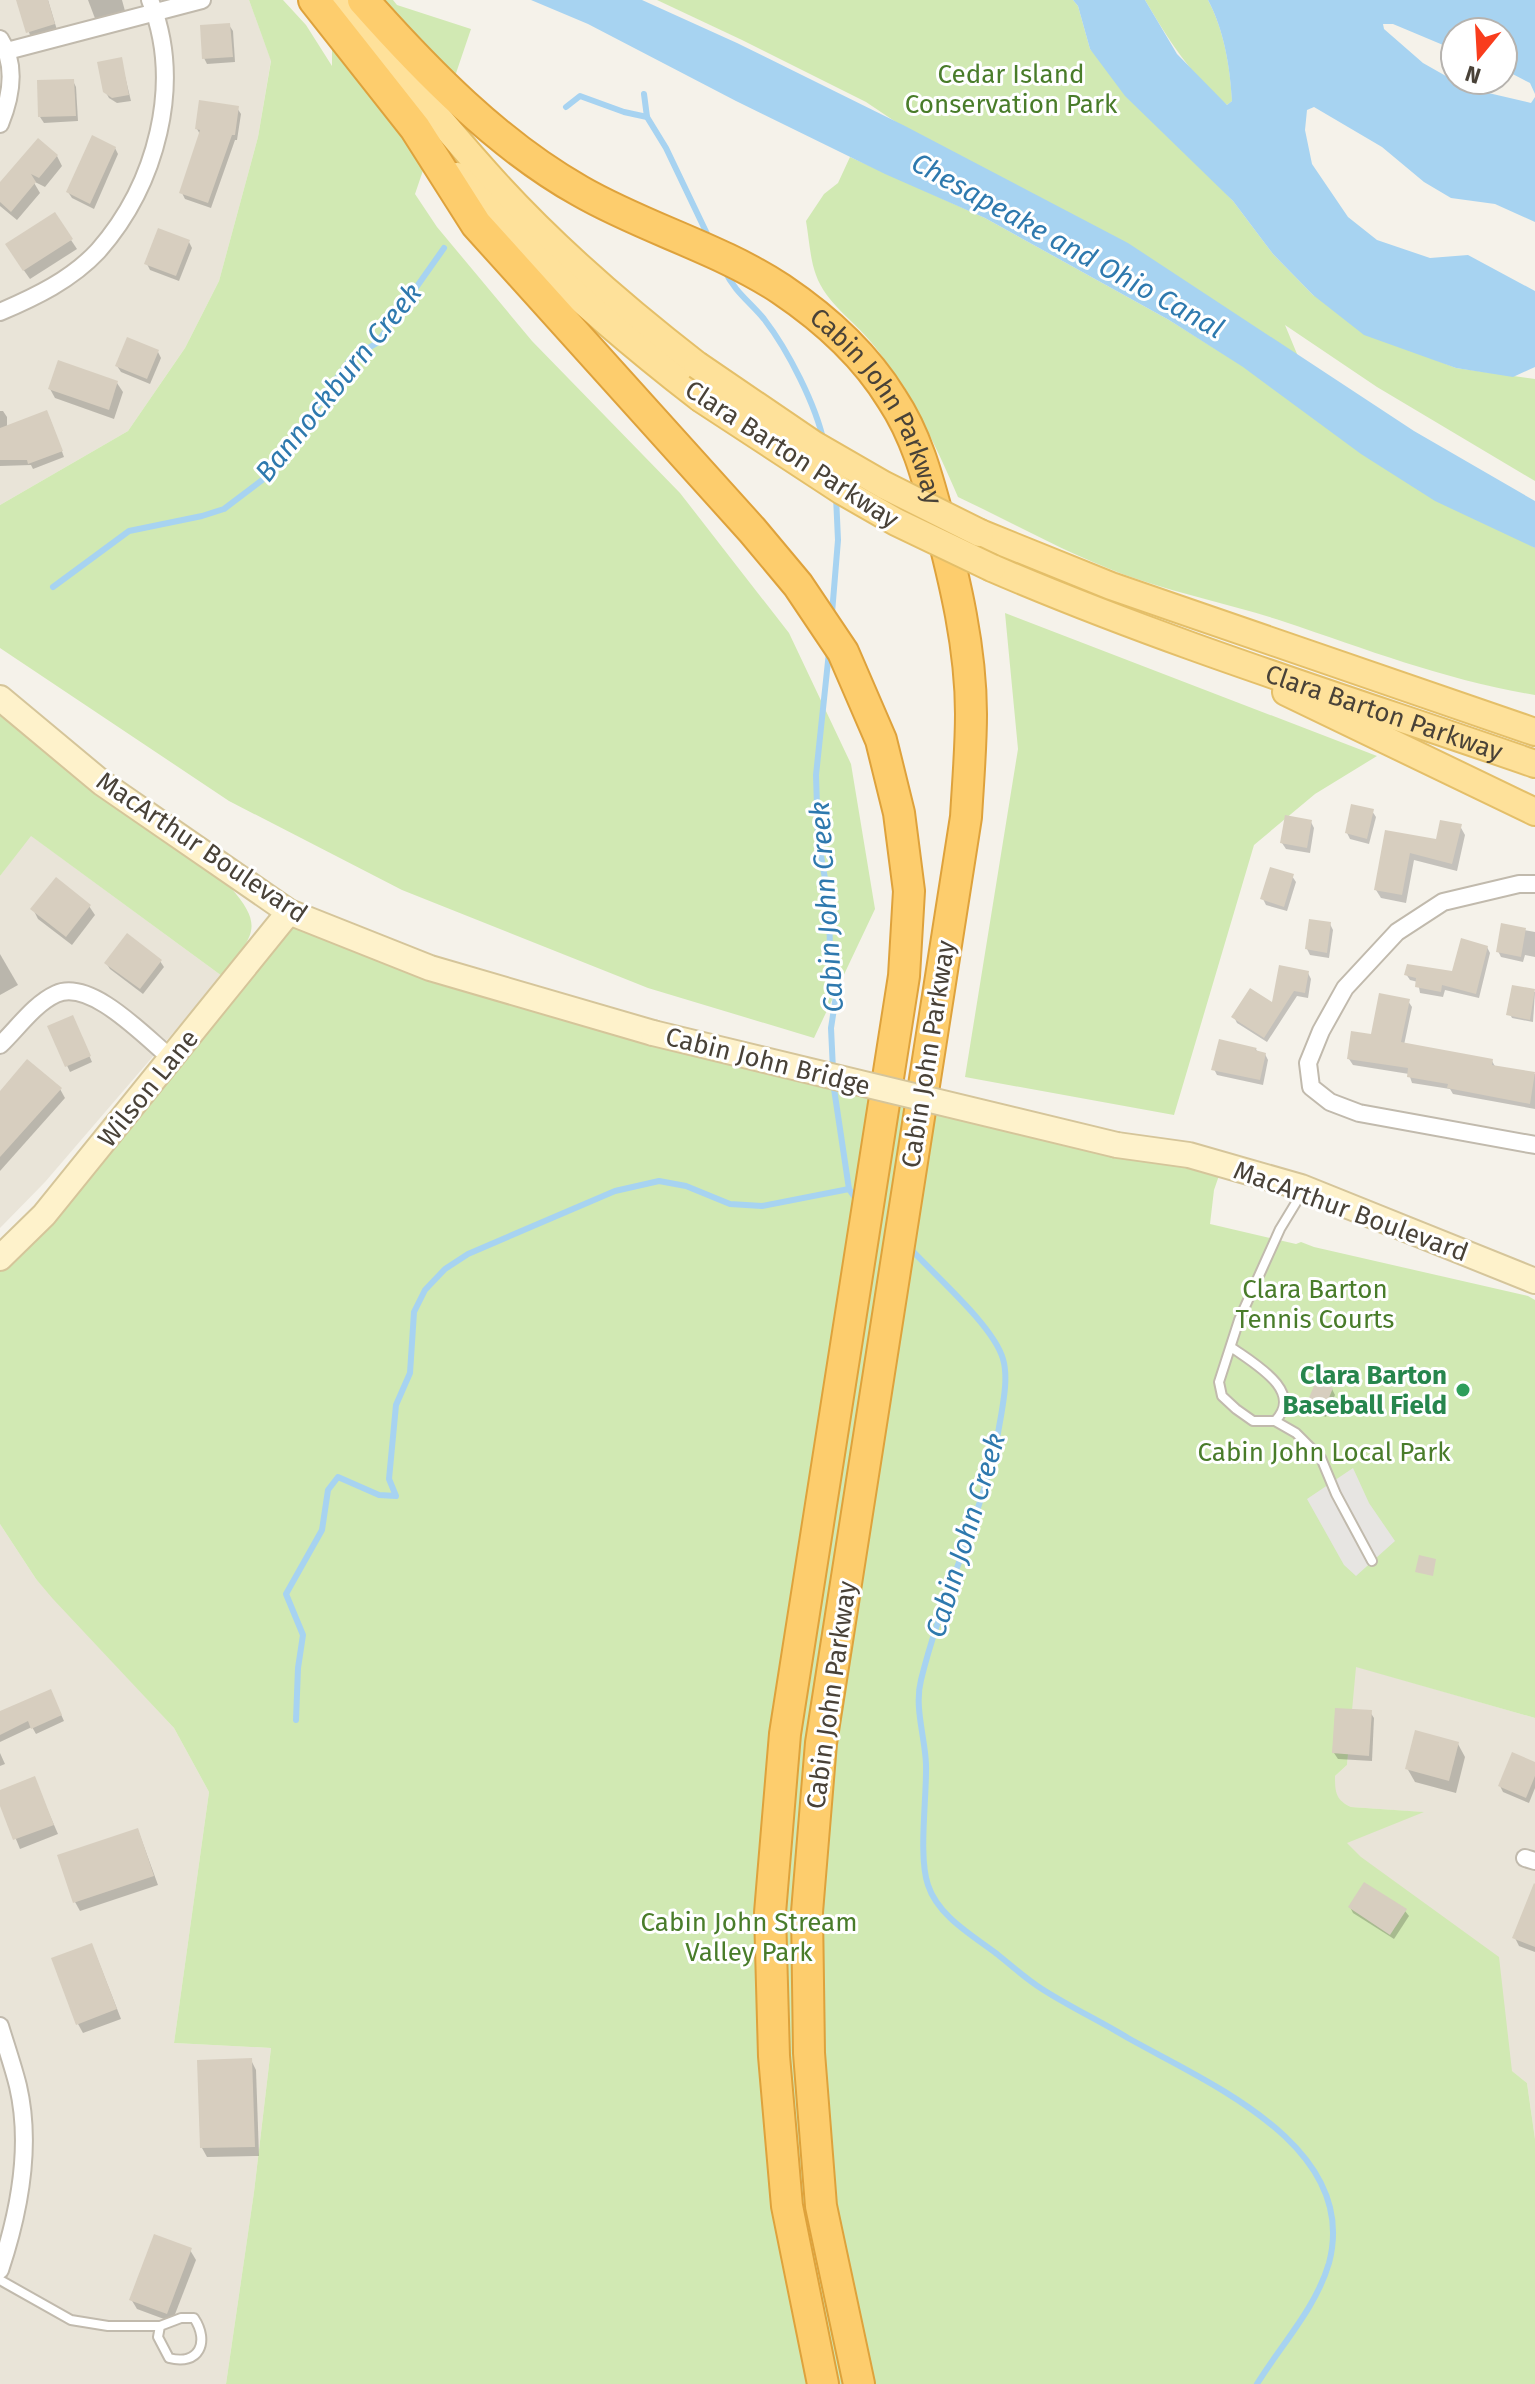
<svg xmlns="http://www.w3.org/2000/svg" width="1535" height="2384" font-family="'Fira Sans',sans-serif">
  <rect width="100%" height="100%" fill="#f5f2ea"/>
  <!-- residential -->
  <g fill="#e9e4d8">
    <path d="M0,0H249L271,60L258,137L219,281L185,348L128,431L0,505Z"/>
    <path d="M30,835L222,976L45,1182L0,1228V876Z"/>
    <path d="M0,1524L36,1579L174,1728L209,1792L174,2043L271,2048L254,2192L226,2384H0Z"/>
    <path d="M1355,1666L1535,1718V2139L1527,2083L1263,1876L1422,1812L1351,1807L1341,1802L1335,1793V1776L1347,1765Z"/>
  </g>
  <!-- green -->
  <g fill="#d1e9b3">
    <path d="M249,0H283L306,25L332,66V47L325,0H393L397,5L471,29L415,194L437,227L532,341L680,493L789,633L851,764L875,909L814,1038L648,988L402,890L229,801L0,648V505L128,431L185,348L219,281L258,137L271,61Z"/>
    <path d="M657,0H1073L1078,6L1090,49L1233,201L1273,254L1313,295L1413,351L1456,368L1535,379V481L1377,387L1285,325L1302,366L945,155L866,102L742,40Z"/>
    <path d="M1145,0H1208C1224,30 1230,67 1232,101L1227,105C1191,76 1168,39 1145,0Z"/>
    <path d="M850,157L985,218L1169,320L1535,548V695C1449,681 1368,650 1285,622C1237,606 1188,596 1140,580C1076,559 1018,525 958,497C935,443 908,387 871,342C853,320 826,303 816,275C810,259 809,238 806,221L824,194L838,183Z"/>
    <path d="M1005,613L1377,756L1315,794L1254,845L1174,1115L965,1077L1018,749Z"/>
    <path d="M0,714L62,763L230,887C267,928 251,937 222,976L31,836L0,876Z"/>
    <path d="M289,912L394,956L1223,1164L1214,1190L1210,1224L1296,1244L1301,1242L1314,1247L1528,1296L1535,1300V1718L1356,1667L1347,1765L1335,1776C1335,1793 1336,1800 1351,1807L1424,1812L1347,1843L1361,1857L1499,1957L1512,2071L1527,2083L1535,2139V2384H226L254,2192L271,2048L174,2043L209,1792L174,1728L53,1599L36,1579L0,1524V1258Z"/>
  </g>
  <!-- parking -->
  <path fill="#e7e5e2" d="M1353,1468L1369,1503L1395,1541L1356,1576L1344,1565L1307,1499Z"/>
  <!-- water -->
  <g fill="#a7d3f1">
    <path d="M531,0H642L737,43L905,126L1128,243L1414,431L1535,501V548L1435,501L1361,454L1243,367L1169,320L985,218L885,174L736,101L588,24Z"/>
    <path d="M1073,0H1145L1177,54L1227,105L1232,101C1230,67 1224,30 1208,0H1535V94L1530,83L1503,69V32H1455V50L1393,24H1383L1384,29L1423,63L1467,88L1531,103L1535,97V222L1495,204L1451,198L1424,182L1382,147L1314,107L1307,110L1305,130L1312,164L1348,217L1377,240L1430,258L1468,255L1535,291V367L1513,377L1456,368L1364,335L1313,295L1273,254L1233,201L1125,96L1090,49L1078,6Z"/>
  </g>
  <!-- shadow -->
  <g fill="#0003">
    <path d="M18,0H48L57,30L31,38Z"/>
    <path d="M88,0H122L125,11L96,21Z"/>
    <path d="M229,25L233,31L235,62L207,64L204,58Z"/>
    <path d="M121,60L131,101L117,103L109,98L105,91Z"/>
    <path d="M73,81L76,87L78,121L44,123L40,117Z"/>
    <path d="M237,108L241,114L237,140H235L211,208L185,199L182,193L201,136L197,129Z"/>
    <path d="M38,140L57,156L62,166L45,187L33,181L40,193L17,220L0,206V185Z"/>
    <path d="M115,148L118,154L94,209L72,198L68,192Z"/>
    <path d="M71,240L77,249L30,279L18,262Z"/>
    <path d="M189,242L192,248L179,281L150,270L147,264Z"/>
    <path d="M158,352L161,358L150,384L121,372L117,366Z"/>
    <path d="M117,383L123,392L114,419L55,398L50,389Z"/>
    <path d="M0,411H3L7,417V428L50,419L64,457L33,469L31,465L0,466Z"/>
    <path d="M1372,811L1376,817L1369,844L1350,839L1347,833Z"/>
    <path d="M1311,822L1314,828L1310,853L1286,849L1282,843Z"/>
    <path d="M1460,826L1465,835L1457,871L1414,860L1406,903L1381,898L1376,890L1386,832L1437,841Z"/>
    <path d="M1292,876L1296,882L1287,911L1266,905L1263,899Z"/>
    <path d="M89,906L95,915L72,945L38,919L33,909Z"/>
    <path d="M1330,924L1333,930L1329,958L1310,955L1307,949Z"/>
    <path d="M1503,926L1535,932V957L1525,955L1523,962L1501,957L1498,951Z"/>
    <path d="M1487,947L1490,953L1479,998L1445,990L1443,997L1420,993L1418,982L1410,980L1406,974H1454Z"/>
    <path d="M0,954L18,985L0,995Z"/>
    <path d="M160,961L164,967L143,994L110,969L106,963Z"/>
    <path d="M1308,973L1311,979L1308,998L1297,996L1267,1042L1237,1023L1234,1017L1274,1006Z"/>
    <path d="M1514,987L1535,992L1533,1022L1512,1018L1509,1012Z"/>
    <path d="M1408,1001L1412,1007L1404,1045L1492,1061L1496,1068L1535,1074V1109L1453,1094L1450,1089L1412,1083L1409,1074L1353,1065L1349,1059Z"/>
    <path d="M75,1023L92,1062L70,1072L49,1027Z"/>
    <path d="M1221,1041L1256,1049L1258,1053L1265,1054L1268,1060L1263,1085L1217,1075L1214,1069Z"/>
    <path d="M60,1089L65,1098L0,1171V1094Z"/>
    <path d="M1332,1389L1335,1395L1326,1417L1312,1411L1308,1405Z"/>
    <path d="M53,1697L64,1721L36,1734L32,1727L0,1742V1713Z"/>
    <path d="M1370,1712L1374,1718L1372,1761L1338,1759L1334,1753Z"/>
    <path d="M1458,1744L1465,1757L1456,1793L1415,1782L1407,1768Z"/>
    <path d="M0,1753L5,1764L0,1766Z"/>
    <path d="M1535,1764V1788L1529,1803L1503,1792L1500,1786Z"/>
    <path d="M34,1779L58,1834L20,1849L0,1800V1792Z"/>
    <path d="M138,1830L158,1885L80,1911L75,1902Z"/>
    <path d="M1350,1907L1405,1911L1409,1916L1394,1939L1353,1913Z"/>
    <path d="M1535,1914V1952L1519,1946L1515,1938Z"/>
    <path d="M96,1955L121,2019L83,2033L78,2024Z"/>
    <path d="M251,2060L256,2070L259,2156L207,2157L202,2148Z"/>
    <path d="M190,2250L196,2260L172,2322L137,2309L131,2299Z"/>
  </g>
  <g fill="none" stroke-linecap="round" stroke-linejoin="round">
    <!-- stream -->
    <g stroke="#a7d3f1" stroke-width="6">
      <path d="M644,94L647,117L666,148L710,240"/>
      <path d="M566,107L580,96L624,112L647,117"/>
      <path d="M725,271C734,291 751,303 764,319C788,350 816,405 824,443"/>
      <path d="M53,587L129,531L202,516L224,509L270,474L351,358L377,343L444,248"/>
      <path d="M832,613L838,540L836,496"/>
      <path d="M829,652L816,775L818,838L829,902L830,951L836,996L831,1028L833,1070"/>
      <path d="M833,1082L849,1189L858,1202"/>
      <path d="M908,1246C934,1275 993,1325 1003,1359C1008,1376 1004,1398 1001,1416C987,1507 943,1590 921,1680C914,1707 925,1737 926,1764C927,1797 918,1856 928,1885C938,1916 972,1935 997,1954C1012,1966 1026,1979 1042,1989C1070,2007 1100,2021 1128,2038C1208,2083 1360,2146 1329,2263C1316,2308 1281,2345 1257,2384"/>
      <path d="M296,1720L298,1668L303,1635L286,1594L322,1530L328,1490L338,1477L379,1495L396,1496L389,1479L396,1405L410,1373L414,1312L425,1290L445,1269L468,1254L615,1191L659,1181L686,1186L730,1204L762,1206L849,1189"/>
    </g>
  </g>
  <!-- building -->
  <g fill="#d7cebf">
    <path d="M16,0H48L55,24L26,33Z"/>
    <path d="M230,23L233,57L202,59L200,25Z"/>
    <path d="M122,57L129,95L112,98L103,92L97,62Z"/>
    <path d="M74,79L76,116L38,117L37,80Z"/>
    <path d="M199,100L239,106L235,135H232L208,203L179,193L200,130L195,129Z"/>
    <path d="M92,135L116,147L90,204L66,192Z"/>
    <path d="M38,138L58,155L39,178L31,174L36,182L11,212L0,202V182Z"/>
    <path d="M55,212L73,239L23,271L5,244Z"/>
    <path d="M158,228L190,240L176,276L144,264Z"/>
    <path d="M127,337L159,350L147,379L115,366Z"/>
    <path d="M58,360L118,381L109,410L48,389Z"/>
    <path d="M47,410L63,451L28,464L27,460H0V428Z"/>
    <path d="M1351,804L1374,809L1367,839L1345,833Z"/>
    <path d="M1285,815L1312,820L1307,848L1280,843Z"/>
    <path d="M1440,820L1462,824L1452,864L1410,853L1402,895L1374,890L1385,830L1436,839Z"/>
    <path d="M1270,867L1294,874L1284,907L1260,899Z"/>
    <path d="M56,877L91,905L66,937L30,909Z"/>
    <path d="M1309,919L1331,922L1327,953L1305,949Z"/>
    <path d="M1501,923L1526,928L1521,957L1496,952Z"/>
    <path d="M127,933L162,960L140,989L104,963Z"/>
    <path d="M1461,938L1488,946L1476,994L1442,985L1441,992L1415,987L1416,978L1404,975L1407,964L1452,971Z"/>
    <path d="M1279,965L1309,971L1305,993L1294,991L1264,1038L1231,1017L1250,988L1272,1002Z"/>
    <path d="M1512,985L1535,989L1530,1020L1506,1015Z"/>
    <path d="M1379,993L1410,999L1401,1042L1493,1059L1492,1065L1535,1072L1530,1104L1447,1088L1448,1084L1407,1077L1408,1068L1347,1059L1351,1031L1371,1034Z"/>
    <path d="M73,1015L91,1056L65,1067L47,1026Z"/>
    <path d="M1219,1039L1257,1048L1255,1050L1266,1053L1260,1080L1211,1070Z"/>
    <path d="M27,1059L62,1088L0,1157V1091Z"/>
    <path d="M1316,1381L1333,1388L1323,1412L1306,1405Z"/>
    <path d="M1419,1555L1436,1559L1433,1576L1415,1572Z"/>
    <path d="M51,1689L62,1715L31,1729L28,1721L0,1735V1711Z"/>
    <path d="M1335,1708L1372,1710L1369,1756L1332,1753Z"/>
    <path d="M1415,1730L1459,1742L1449,1781L1405,1769Z"/>
    <path d="M1512,1752L1535,1762V1776L1526,1798L1498,1786Z"/>
    <path d="M35,1776L54,1825L13,1840L0,1806V1790Z"/>
    <path d="M138,1828L154,1876L73,1903L57,1855Z"/>
    <path d="M1364,1882L1407,1909L1390,1935L1348,1907Z"/>
    <path d="M1534,1883L1535,1884V1947L1512,1938Z"/>
    <path d="M92,1943L117,2009L76,2025L51,1958Z"/>
    <path d="M252,2058L255,2147L200,2148L197,2060Z"/>
    <path d="M154,2234L192,2248L167,2314L129,2300Z"/>
  </g>
  <g fill="none" stroke-linecap="round" stroke-linejoin="round">
    <defs>
      <g id="lane">
        <path d="M1231,1347C1253,1363 1305,1391 1275,1421H1253L1236,1409L1222,1396L1219,1382L1239,1320L1280,1229L1297,1201L1300,1189"/>
        <path d="M1275,1421L1296,1433L1321,1458L1336,1494L1372,1561"/>
        <path d="M0,2280L71,2320L108,2326H160L181,2318H194C210,2342 199,2366 169,2358L158,2337L160,2326"/>
      </g>
      <g id="street">
        <path d="M0,39C17,65 11,97 0,124"/>
        <path d="M7,51L202,0"/>
        <path d="M0,312C35,297 71,280 98,251C156,185 184,84 150,0"/>
        <path d="M1535,884H1519L1443,902L1397,932L1345,988L1321,1031L1308,1063L1311,1087L1330,1102L1359,1113L1535,1145"/>
        <path d="M0,1045C17,1029 34,1004 56,994C91,978 146,1038 172,1059"/>
        <path d="M1525,1858L1535,1861"/>
        <path d="M0,2026C6,2046 13,2066 18,2086C32,2146 19,2213 0,2270"/>
      </g>
      <g id="secondary">
        <path d="M0,698L102,783L289,912L430,968L653,1033"/>
        <path d="M1117,1145L1189,1155L1301,1187L1535,1281"/>
        <path d="M0,1258L44,1215L289,912"/>
      </g>
      <g id="primary">
        <path d="M342,0C389,59 436,117 486,173C549,244 622,307 697,365"/>
        <path d="M457,176C530,258 612,330 700,398"/>
        <path d="M980,533L1111,586L1535,732"/>
        <path id="s1" d="M992,568C1168,644 1354,701 1535,764"/>
        <path d="M1286,692L1535,812"/>
      </g>
      <g id="highway">
        <path d="M314,0L415,128L476,224L752,530L798,585L843,652L881,740L899,813L909,891L904,976L785,1734L770,1913L774,2056L787,2206L823,2384"/>
        <path id="s2" d="M363,0C425,70 498,145 580,191C644,228 719,248 781,289C824,318 865,355 892,399C916,435 927,476 938,517C955,581 971,648 971,714C971,748 968,782 966,817L821,1743L807,1912L809,2053L821,2206L859,2384"/>
      </g>
    </defs>
    <!-- lane casing -->
    <use href="#lane" stroke="#c1baad" stroke-width="12"/>
    <!-- street casing -->
    <use href="#street" stroke="#c1baad" stroke-width="20"/>
    <!-- secondary casing -->
    <use href="#secondary" stroke="#d5c59a" stroke-width="28"/>
    <!-- primary casing -->
    <use href="#primary" stroke="#e4bf69" stroke-width="30"/>
    <!-- highway casing -->
    <use href="#highway" stroke="#dea23c" stroke-width="34"/>
    <!-- lane -->
    <use href="#lane" stroke="#fff" stroke-width="8"/>
    <!-- street -->
    <use href="#street" stroke="#fff" stroke-width="16"/>
    <!-- secondary -->
    <use href="#secondary" stroke="#fef2cb" stroke-width="24"/>
    <!-- primary -->
    <use href="#primary" stroke="#fee19a" stroke-width="26"/>
    <!-- highway -->
    <use href="#highway" stroke="#fdcd6d" stroke-width="30"/>
    <defs>
      <path id="secondary-bridge" d="M653,1033L1117,1145"/>
      <g id="primary-bridge">
        <path d="M697,365L813,444L884,485L980,533"/>
        <path d="M700,398L842,491L896,522L992,568"/>
      </g>
    </defs>
    <!-- secondary-bridge casing -->
    <use href="#secondary-bridge" stroke="#d5c59a" stroke-width="28" stroke-linecap="butt"/>
    <!-- primary-bridge casing -->
    <use href="#primary-bridge" stroke="#e4bf69" stroke-width="30" stroke-linecap="butt"/>
    <!-- secondary-bridge -->
    <use href="#secondary-bridge" stroke="#fef2cb" stroke-width="24"/>
    <!-- primary-bridge -->
    <use href="#primary-bridge" stroke="#fee19a" stroke-width="26"/>
  </g>
  <!-- markers -->
  <circle fill="#2e9e5b" stroke="#fff" stroke-width="3" cx="1463" cy="1390" r="8"/>
  <g text-anchor="middle" stroke-width="6" stroke-linejoin="round" paint-order="stroke">
    <!-- park labels -->
    <g font-size="26" fill="#497c2a" stroke="#fff">
      <text x="1011" y="83">Cedar Island<tspan x="1011" dy="30">Conservation Park</tspan></text>
      <text x="1315" y="1298">Clara Barton<tspan x="1315" dy="30">Tennis Courts</tspan></text>
      <text x="1324" y="1461">Cabin John Local Park</text>
      <text x="749" y="1931">Cabin John Stream<tspan x="749" dy="30">Valley Park</tspan></text>
    </g>
    <!-- street labels -->
    <g font-size="26" fill="#494238" stroke="#fff">
      <text dy="9" stroke="none"><textPath href="#s2" startOffset="670">Cabin John Parkway</textPath></text>
      <text transform="translate(792 454) rotate(33)" y="9">Clara Barton Parkway</text>
      <text dy="9" stroke="none"><textPath href="#s1" startOffset="418">Clara Barton Parkway</textPath></text>
      <text transform="translate(202 847) rotate(34)" y="9">MacArthur Boulevard</text>
      <text transform="translate(928 1054) rotate(-81)" y="9">Cabin John Parkway</text>
      <text transform="translate(768 1061) rotate(14)" y="9">Cabin John Bridge</text>
      <text transform="translate(148 1088) rotate(-51)" y="9">Wilson Lane</text>
      <text transform="translate(1351 1211) rotate(20)" y="9">MacArthur Boulevard</text>
      <text transform="translate(831 1695) rotate(-82)" y="9">Cabin John Parkway</text>
    </g>
    <!-- leisure labels -->
    <g font-size="26" font-weight="bold" fill="#27864d" stroke="#fff" text-anchor="end">
      <text x="1447" y="1384">Clara Barton<tspan x="1447" dy="30">Baseball Field</tspan></text>
    </g>
    <!-- water labels -->
    <g font-size="28" font-style="italic" fill="#2e79ae" stroke="#fff">
      <text transform="translate(1068 245) rotate(29)" y="10">Chesapeake and Ohio Canal</text>
      <text transform="translate(338 382) rotate(-51)" y="10">Bannockburn Creek</text>
      <text transform="translate(826 907) rotate(-94)" y="10">Cabin John Creek</text>
      <text transform="translate(965 1535) rotate(-73)" y="10">Cabin John Creek</text>
    </g>
  </g>
  <!-- north arrow -->
  <g transform="translate(1479 56) rotate(198)"><circle r="38" fill="#ffffff" stroke="#b6b3af" stroke-width="2"/>
  <path d="M0-6L14 30L0 20L-14 30Z" fill="#f93d1d"/>
  <text y="-12" font-size="22" font-weight="bold" text-anchor="middle" fill="#494238">N</text>
  </g>
</svg>
